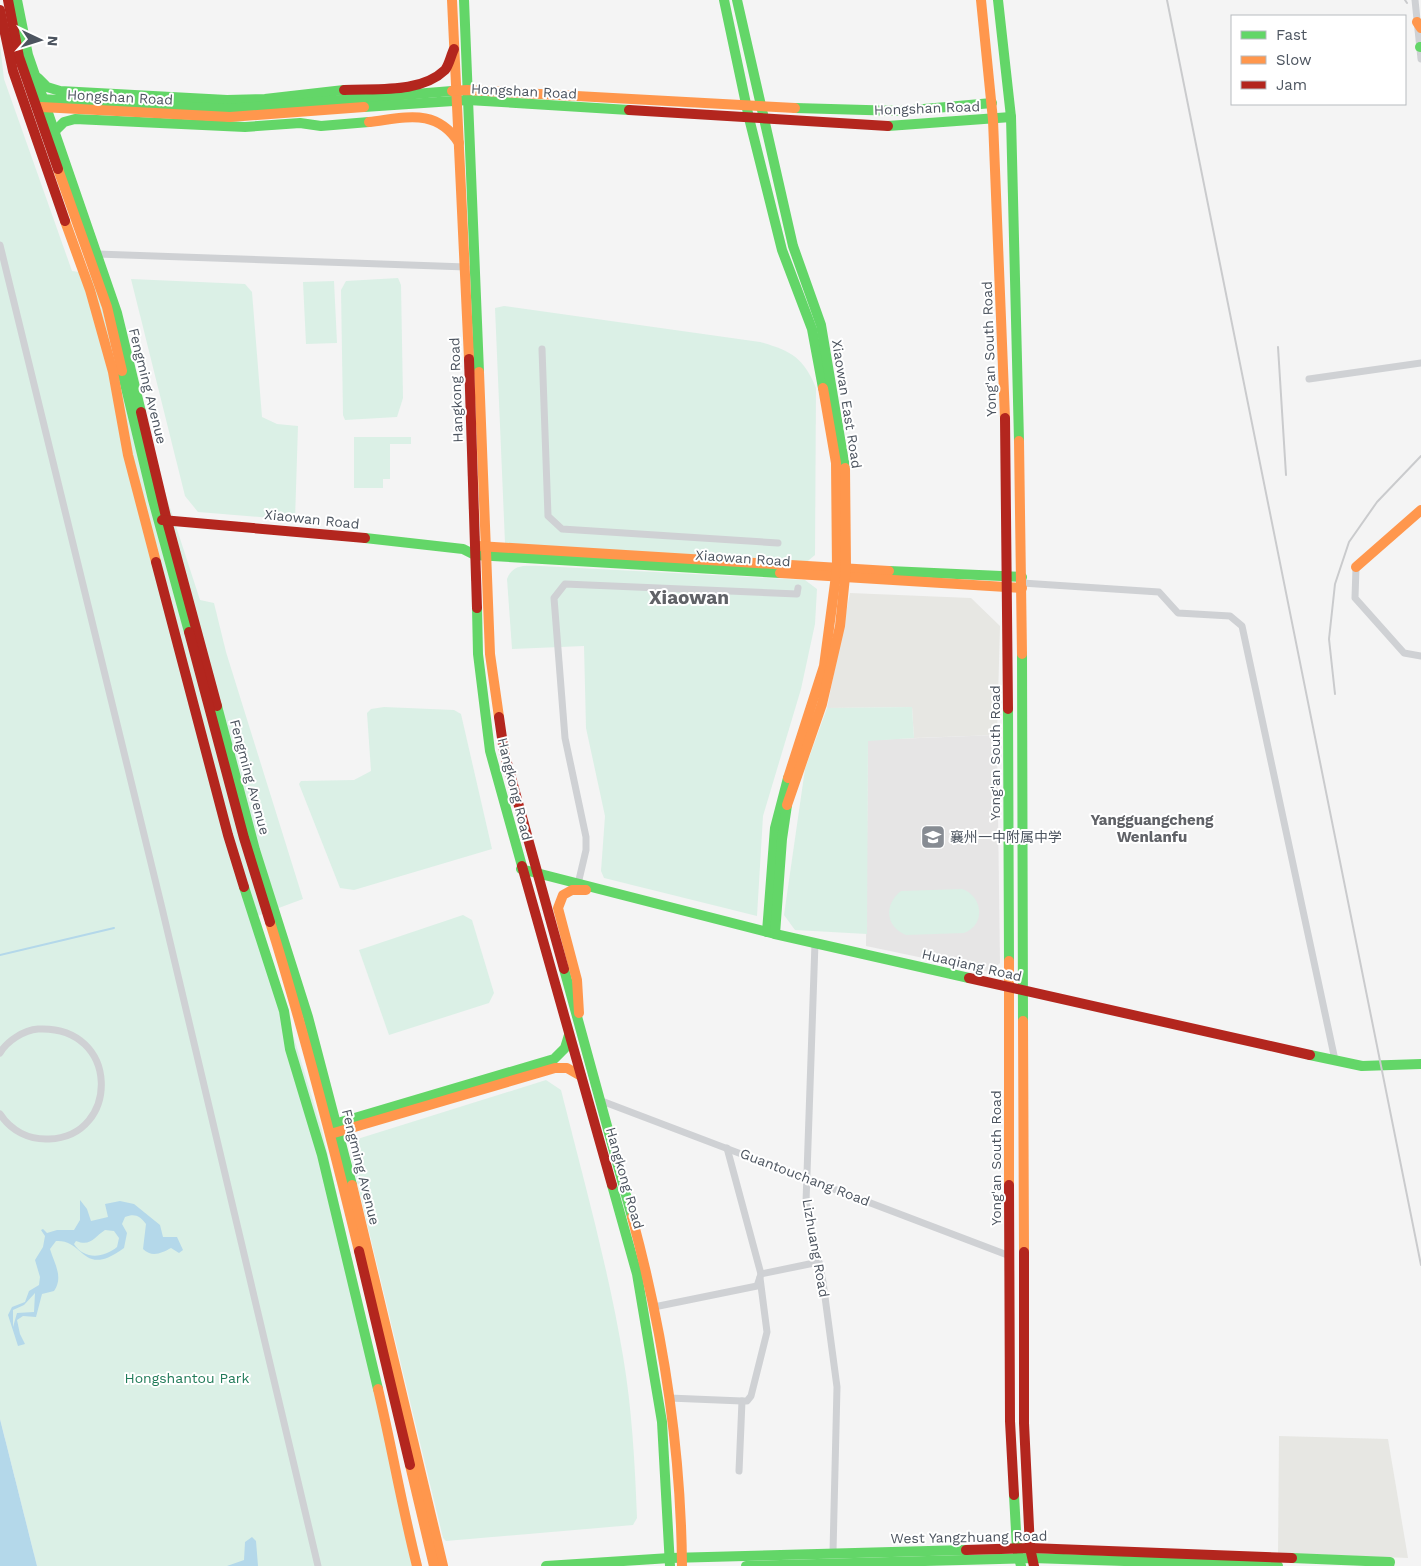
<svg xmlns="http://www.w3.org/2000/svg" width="1421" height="1566" font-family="'Work Sans','Noto Sans SC',sans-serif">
  <rect width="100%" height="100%" fill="#f4f4f4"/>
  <!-- commercial -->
  <g fill="#e7e7e3">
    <path d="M850,593L971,598L1000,626L997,735L914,738L912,707L827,708Z"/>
    <path d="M1279,1436L1388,1439L1408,1558L1278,1553Z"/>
  </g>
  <!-- education -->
  <path fill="#e6e5e5" d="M997,735L1000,963L990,972L866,946L868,740Z"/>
  <!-- green -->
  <g fill="#dbf0e6">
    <path d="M0,44L4,79L72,271L94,274L200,600L214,603L226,652L303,899L257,916L322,1130L422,1566H37L0,1419Z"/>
    <path d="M398,278L401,285L403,398L397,417L345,420L343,415L341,290L346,281Z"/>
    <path d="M131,279L245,284L252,292L262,417L277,424L298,426L295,520L198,512L185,496Z"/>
    <path d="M334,281L337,343L306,344L303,282Z"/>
    <path d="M504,306L760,342C791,351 803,357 816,388L815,555L803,565L505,543L495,308Z"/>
    <path d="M354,437H411V444H390V479H383V488H354Z"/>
    <path d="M541,566L805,580L817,589L815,624L801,689L763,816L757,916L604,878L601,871L605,816L586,728L584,646L512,649L507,579C513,563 527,566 541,566Z"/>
    <path d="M384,707L454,710L461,714L492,849L354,890L340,888L299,784L301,781L354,780L371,771L367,713L371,709Z"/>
    <path d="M912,707L914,738L868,741L867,934L795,930L784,915L805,769L827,708Z"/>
    <path d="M962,889C983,896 986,925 964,933L906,935C885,927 884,904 901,891Z"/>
    <path d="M463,915L472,920L494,993L489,1003L389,1035L359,950Z"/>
    <path d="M546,1080L561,1090C583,1178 608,1266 623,1356C632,1409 635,1464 637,1518L633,1525L446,1541L443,1538L350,1153L351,1141Z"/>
  </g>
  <!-- water -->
  <g fill="#b4d8ea" fill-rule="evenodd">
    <path d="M80,1200L87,1209L91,1221L108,1217L105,1204L120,1201L134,1204L160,1225L163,1237H177L183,1250L179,1253L171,1248C162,1253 152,1258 143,1249L146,1224C140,1216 135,1213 125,1217L122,1224L127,1233L124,1248C82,1279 85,1239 56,1241L50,1249C54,1263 64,1277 54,1291L42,1294L36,1317L23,1316L17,1320L20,1334L25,1344L18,1346L8,1315L12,1307L25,1302L29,1291L39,1285L40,1277L35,1260L43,1247L45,1236L41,1230L43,1229L47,1233L57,1230H74L80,1220ZM105,1230L114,1231L119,1238L117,1247C104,1258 84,1260 74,1244L76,1241C91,1247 94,1237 105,1230ZM35,1293L34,1312L17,1313L13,1327V1310L24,1305Z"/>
    <path d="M0,1419L37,1566H0Z"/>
    <path d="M252,1537L256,1541L258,1566H227L244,1560L245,1542Z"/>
  </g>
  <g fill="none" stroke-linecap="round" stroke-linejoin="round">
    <!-- stream -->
    <path stroke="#b4d8ea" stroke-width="2" d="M0,955L114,928"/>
    <!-- street -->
    <g stroke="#cfd1d4" stroke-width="7">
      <path d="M1415,0L1421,59"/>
      <path d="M0,245L162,908L318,1566"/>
      <path d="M97,254L466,267"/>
      <path d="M542,349L548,516L562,529L778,543"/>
      <path d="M1309,379L1421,363"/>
      <path d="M1356,567L1355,598L1404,653L1421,656"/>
      <path d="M1022,583L1159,592L1178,613L1230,616L1242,626L1335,1060"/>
      <path d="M578,884L586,850V837L565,738L554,598L565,584L797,594L798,588"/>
      <path d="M815,943L806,1202L823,1282L837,1387L833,1552"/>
      <path d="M0,1053C7,1041 24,1030 38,1029C121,1025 120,1137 49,1139C29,1140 11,1131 0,1114"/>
      <path d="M599,1100L1010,1256"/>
      <path d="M727,1148L761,1274"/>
      <path d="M654,1307L757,1286L761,1274L819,1262"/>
      <path d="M669,1398L742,1401H747L751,1396L767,1332L760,1278"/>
      <path d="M739,1471L742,1401"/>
    </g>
    <!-- fast -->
    <g stroke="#63d668" stroke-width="10">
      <path d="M17,0L28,55L117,313L141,412"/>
      <path d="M464,0L479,372"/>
      <path d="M724,0L749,118L782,250L812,329L823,388"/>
      <path d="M737,0L793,246L821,325L845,468"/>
      <path d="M998,0L1011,117L1019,441"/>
      <path d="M1420,47H1421"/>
      <path d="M38,78L47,87L60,91L227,100L265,99L344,90"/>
      <path d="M40,99L229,109L452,91"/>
      <path d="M364,107L468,100L629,110"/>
      <path d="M795,108L901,111L992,103"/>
      <path d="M888,126L1011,117"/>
      <path d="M55,131L64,122L75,119L245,127L300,123L321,126L369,122"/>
      <path d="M122,371L153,500L189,632"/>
      <path d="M365,538L463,549L475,555L780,573"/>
      <path d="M889,571L1022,577"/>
      <path d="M477,608L478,654L490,751L522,866"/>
      <path d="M1022,654L1023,1021"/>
      <path d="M217,706L255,850L308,1017L352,1185"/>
      <path d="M1008,709L1009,961"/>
      <path d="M521,869L775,934L969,978"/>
      <path d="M244,887L284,1011L290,1049L322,1155L378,1389"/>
      <path d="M767,932L775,828L788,778"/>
      <path d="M775,934L782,839L787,805"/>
      <path d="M564,969L632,1217"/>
      <path d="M1310,1055L1362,1066L1421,1064"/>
      <path d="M331,1125L554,1059L565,1048L569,1035"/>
      <path d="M612,1185L637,1274L662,1422L670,1566"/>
      <path d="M1014,1495L1017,1549L1021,1566"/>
      <path d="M1292,1558L1390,1562L1389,1566"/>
      <path d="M546,1566L670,1558L966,1550"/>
      <path d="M746,1566L1032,1558L1278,1566"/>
    </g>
    <!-- slow -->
    <g stroke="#ff974d" stroke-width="10">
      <path d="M452,0L469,359"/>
      <path d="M981,0L993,120L1005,418"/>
      <path d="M1417,22L1421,28"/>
      <path d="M452,91L467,90L795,108"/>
      <path d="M41,107L230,117L364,107"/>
      <path d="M369,122C405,118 436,107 459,143"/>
      <path d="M58,169L107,307L122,371"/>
      <path d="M65,221L90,290L113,372L128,455L156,562"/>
      <path d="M479,372L490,654L499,717"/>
      <path d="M1019,441L1022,654"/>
      <path d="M478,546L889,571"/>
      <path d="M1356,567L1421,510"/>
      <path d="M780,573L1022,588"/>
      <path d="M788,778L824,666L837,568L836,463L823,388"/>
      <path d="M787,805L822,704L840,626L846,567L845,468"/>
      <path d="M270,922C304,1031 332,1140 359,1251"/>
      <path d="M1009,961V1185"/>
      <path d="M579,1013L577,980L558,908L563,895L572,890H586"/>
      <path d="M1023,1021L1024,1252"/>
      <path d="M334,1133L555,1068H567L581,1076"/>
      <path d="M352,1185L443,1566"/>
      <path d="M632,1217C663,1331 681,1448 682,1566"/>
      <path d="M378,1389C392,1448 402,1507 417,1566"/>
      <path d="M410,1465L434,1566"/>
    </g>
    <!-- jam -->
    <g stroke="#b3261e" stroke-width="10">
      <path d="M8,0L19,57L58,169"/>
      <path d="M0,10L13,71L65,221"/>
      <path d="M344,90C375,88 420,94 445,70C449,65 451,55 454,49"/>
      <path d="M629,110L888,126"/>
      <path d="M469,359L477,608"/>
      <path d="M141,412L167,521L217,706"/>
      <path d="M1005,418L1008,709"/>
      <path d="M162,520L365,538"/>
      <path d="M156,562L228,835L244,887"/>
      <path d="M189,632L244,838L270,922"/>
      <path d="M499,717L504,752L564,969"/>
      <path d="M522,866L612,1185"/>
      <path d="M969,978L1310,1055"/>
      <path d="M1009,1185L1010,1421L1014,1495"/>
      <path d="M359,1251L410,1465"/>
      <path d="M1024,1252V1423L1030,1548L1034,1566"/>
      <path d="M966,1550L1030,1548L1292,1558"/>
    </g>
    <!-- rail -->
    <g stroke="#cacbcd" stroke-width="2">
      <path d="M1167,0L1421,1265"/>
      <path d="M1405,0L1407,3"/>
      <path d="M1278,347L1286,475"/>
      <path d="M1335,694L1329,639L1335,584L1349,542L1377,502L1421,456"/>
    </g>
  </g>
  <!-- icons -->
  <defs>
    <symbol id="school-square" viewBox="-11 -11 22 22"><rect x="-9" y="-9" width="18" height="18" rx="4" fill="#878c93" stroke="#fff"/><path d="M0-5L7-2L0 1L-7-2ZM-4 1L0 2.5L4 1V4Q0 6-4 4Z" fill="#fff"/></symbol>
  </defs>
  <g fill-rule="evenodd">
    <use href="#school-square" x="919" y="823" width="28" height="28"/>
  </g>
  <g text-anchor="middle" stroke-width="4" stroke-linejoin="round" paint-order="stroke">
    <!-- street labels -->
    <g font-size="14" fill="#4c545f" stroke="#fff">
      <text transform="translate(524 91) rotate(3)" y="5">Hongshan Road</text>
      <text transform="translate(120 97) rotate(3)" y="5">Hongshan Road</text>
      <text transform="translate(927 108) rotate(-2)" y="5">Hongshan Road</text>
      <text transform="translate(989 349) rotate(-92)" y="5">Yong'an South Road</text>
      <text transform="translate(148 386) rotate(76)" y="5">Fengming Avenue</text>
      <text transform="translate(456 390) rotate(-92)" y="5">Hangkong Road</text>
      <text transform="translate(847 404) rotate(81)" y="5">Xiaowan East Road</text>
      <text transform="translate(312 519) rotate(6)" y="5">Xiaowan Road</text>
      <text transform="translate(743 558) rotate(4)" y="5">Xiaowan Road</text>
      <text transform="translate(995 753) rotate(-90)" y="5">Yong'an South Road</text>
      <text transform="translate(250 777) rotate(75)" y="5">Fengming Avenue</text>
      <text transform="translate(515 789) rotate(76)" y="5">Hangkong Road</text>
      <text transform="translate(972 965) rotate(13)" y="5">Huaqiang Road</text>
      <text transform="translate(996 1158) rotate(-90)" y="5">Yong'an South Road</text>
      <text transform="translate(361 1167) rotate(76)" y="5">Fengming Avenue</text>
      <text transform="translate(805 1177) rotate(21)" y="5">Guantouchang Road</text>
      <text transform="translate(625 1178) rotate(74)" y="5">Hangkong Road</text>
      <text transform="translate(816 1248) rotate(80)" y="5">Lizhuang Road</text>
      <text transform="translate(969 1537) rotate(-1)" y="5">West Yangzhuang Road</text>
    </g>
    <!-- poi labels -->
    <g font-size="14" fill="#4c545f" stroke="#fff" text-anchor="start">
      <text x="950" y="842">襄州一中附属中学</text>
    </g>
    <!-- park labels -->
    <g font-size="14" fill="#217b59" stroke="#fff">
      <text x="187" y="1383">Hongshantou Park</text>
    </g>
    <!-- neighbourhood labels -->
    <g font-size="15" font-weight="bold" fill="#606267" stroke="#fff">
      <text x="1152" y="825">Yangguangcheng<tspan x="1152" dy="17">Wenlanfu</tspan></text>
    </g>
    <!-- district labels -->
    <g font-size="19" font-weight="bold" fill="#606267" stroke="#fff">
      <text x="689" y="604">Xiaowan</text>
    </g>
  </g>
  <!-- legend -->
  <rect x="1231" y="15" width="175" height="90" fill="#ffffff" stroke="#b7bbbf"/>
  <rect x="1241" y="31" width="25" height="8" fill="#63d668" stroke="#b7bbbf"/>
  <text x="1276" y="40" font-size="15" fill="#4c545f">Fast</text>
  <rect x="1241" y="56" width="25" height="8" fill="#ff974d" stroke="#b7bbbf"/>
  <text x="1276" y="65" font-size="15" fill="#4c545f">Slow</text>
  <rect x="1241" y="81" width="25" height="8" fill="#b3261e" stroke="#b7bbbf"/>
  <text x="1276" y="90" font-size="15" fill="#4c545f">Jam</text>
  <!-- north arrow -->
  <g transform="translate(40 40) rotate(94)" stroke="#ffffff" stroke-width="4" paint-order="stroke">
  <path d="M0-4L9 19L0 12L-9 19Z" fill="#4c545f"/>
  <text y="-8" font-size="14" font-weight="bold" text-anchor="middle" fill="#4c545f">N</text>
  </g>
</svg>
